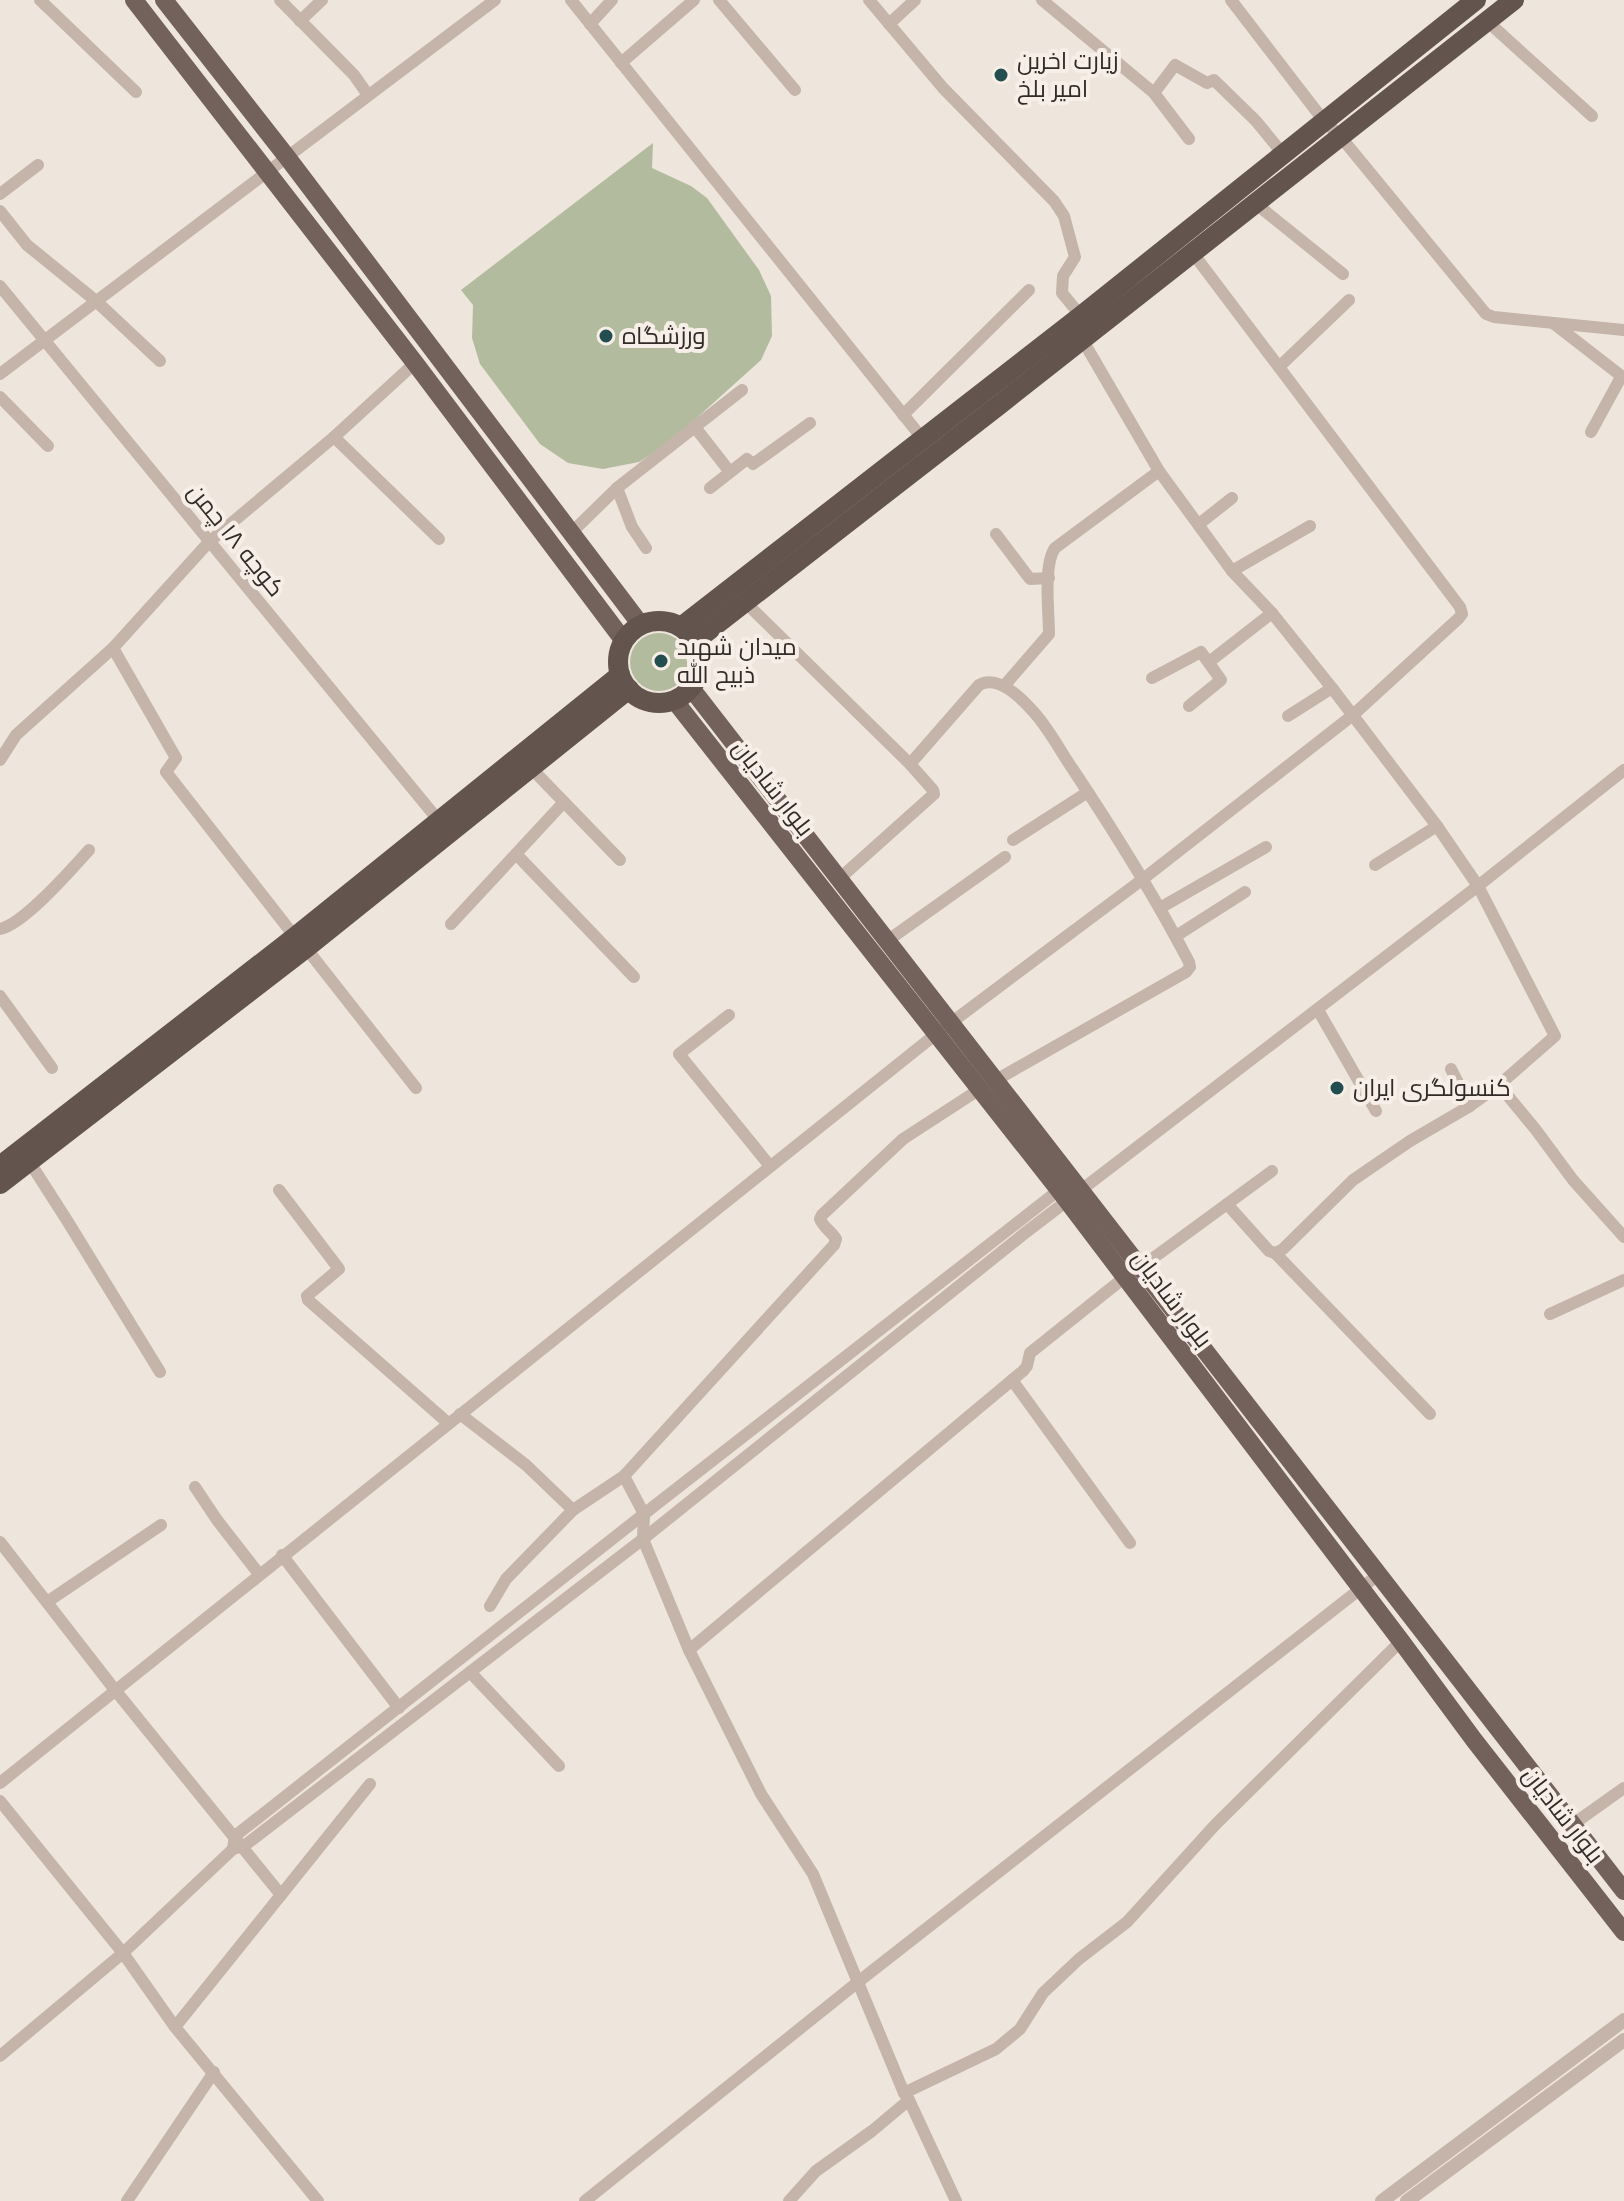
<svg xmlns="http://www.w3.org/2000/svg" width="1624" height="2201" font-family="Montserrat,Cairo,sans-serif">
  <rect width="100%" height="100%" fill="#eee5dc"/>
  <!-- green -->
  <g fill="#b3bb9e">
    <path d="M653,143L652,168L691,186L707,198L759,270L771,296L772,336L761,360L669,443L639,462L603,469L568,463L540,444L480,364L472,338L473,305L461,290Z"/>
    <circle cx="659" cy="662" r="29"/>
  </g>
  <g fill="none" stroke-linecap="round" stroke-linejoin="round">
    <!-- minor -->
    <g stroke="#c5b4a9" stroke-width="12">
      <path d="M40,0L136,92"/>
      <path d="M280,0L354,75L368,95"/>
      <path d="M571,0L922,438"/>
      <path d="M719,0L795,90"/>
      <path d="M869,0L943,88L1054,201L1064,216L1075,257L1063,276L1062,293L1081,316L1082,339L1159,471L1232,571L1272,613L1332,688L1437,826L1478,886L1555,1036L1499,1085L1470,1106L1410,1141L1353,1180L1283,1249L1275,1253L1269,1251L1227,1204"/>
      <path d="M1042,0L1154,93L1189,139"/>
      <path d="M1231,0L1324,121L1340,136L1486,314L1494,317L1624,330"/>
      <path d="M300,21L322,0"/>
      <path d="M1487,21L1592,116"/>
      <path d="M590,24L612,0"/>
      <path d="M889,24L915,0"/>
      <path d="M621,63L694,0"/>
      <path d="M1154,93L1175,65L1207,83L1214,80L1256,121L1283,154"/>
      <path d="M0,194L38,165"/>
      <path d="M1255,203L1343,274"/>
      <path d="M0,211L27,245L96,301L160,361"/>
      <path d="M0,286L439,821"/>
      <path d="M1553,323L1624,378"/>
      <path d="M1279,367L1349,300"/>
      <path d="M0,374L495,0"/>
      <path d="M0,397L48,446"/>
      <path d="M903,415L1029,290"/>
      <path d="M694,426L730,472"/>
      <path d="M1591,432L1621,377"/>
      <path d="M334,437L439,539"/>
      <path d="M617,488L632,527L646,548"/>
      <path d="M710,488L747,459L753,464L810,423"/>
      <path d="M1199,524L1232,498"/>
      <path d="M570,534L617,488L742,390"/>
      <path d="M996,534L1030,579L1049,578"/>
      <path d="M1232,571L1310,526"/>
      <path d="M746,603L910,764L979,685C997,675 1018,695 1030,708C1047,725 1059,749 1072,768C1114,831 1154,895 1189,962L1190,967L1186,972L996,1080"/>
      <path d="M113,648L176,758L166,772L295,937"/>
      <path d="M1209,662L1272,613"/>
      <path d="M1152,678L1201,652L1221,680L1189,706"/>
      <path d="M1004,686L1049,634C1049,612 1043,565 1055,548L1159,471"/>
      <path d="M1288,716L1332,688"/>
      <path d="M0,760L16,735L113,648L209,542L334,437L415,363"/>
      <path d="M531,768L620,860"/>
      <path d="M1013,840L1088,792"/>
      <path d="M516,854L634,977"/>
      <path d="M1375,865L1437,826"/>
      <path d="M839,879L934,794L933,790L910,764"/>
      <path d="M1160,908L1266,847"/>
      <path d="M451,924L564,802"/>
      <path d="M0,929C24,924 71,870 89,850"/>
      <path d="M1176,936L1245,892"/>
      <path d="M887,941L1005,857"/>
      <path d="M306,948L416,1088"/>
      <path d="M0,996L52,1068"/>
      <path d="M1318,1010L1376,1111"/>
      <path d="M729,1015L679,1054L770,1166"/>
      <path d="M1451,1069L1470,1106"/>
      <path d="M1499,1085L1536,1130L1573,1180L1624,1237"/>
      <path d="M29,1161L68,1222L160,1372"/>
      <path d="M279,1190L339,1269L307,1296L308,1300L448,1423"/>
      <path d="M1275,1253L1430,1414"/>
      <path d="M1141,1267L1272,1171"/>
      <path d="M1550,1314L1624,1280"/>
      <path d="M1012,1380L1130,1543"/>
      <path d="M460,1414L526,1465L573,1510L624,1476"/>
      <path d="M195,1487L217,1520L259,1574"/>
      <path d="M0,1542L115,1690L281,1895"/>
      <path d="M282,1555L399,1708"/>
      <path d="M47,1602L161,1525"/>
      <path d="M490,1606L506,1579L573,1510"/>
      <path d="M689,1650L1023,1371L1027,1366L1030,1353L1125,1277"/>
      <path d="M470,1672L559,1766"/>
      <path d="M0,1783L936,1034L1143,879L1353,715L1459,618L1462,614L1460,607L1192,252"/>
      <path d="M0,1801L123,1953L175,2027L318,2201"/>
      <path d="M1572,1825L1624,1788"/>
      <path d="M233,1849L235,1836L644,1514L1059,1190"/>
      <path d="M175,2027L370,1784"/>
      <path d="M0,2056L123,1953L233,1849L244,1846L643,1539L1025,1233L1478,886L1624,770"/>
      <path d="M904,2093L996,2049L1020,2029L1043,1993L1079,1959L1127,1922L1215,1825L1401,1641"/>
      <path d="M127,2201L214,2072"/>
      <path d="M585,2201L858,1982L1378,1575"/>
      <path d="M789,2201L816,2171L872,2131L909,2100"/>
      <path d="M956,2201L909,2100L904,2093L813,1874L761,1794L689,1650L643,1539L644,1514L624,1476L834,1245L836,1239C831,1231 823,1227 820,1219L822,1215L903,1139L980,1089"/>
    </g>
    <!-- tertiary -->
    <g stroke="#c5b4a9" stroke-width="14">
      <path d="M1382,2201L1624,2020"/>
      <path d="M1407,2201L1624,2040"/>
    </g>
    <!-- primary -->
    <g stroke="#73625b" stroke-width="18">
      <path d="M134,0L415,363L624,641"/>
      <path d="M164,0L287,157L641,625"/>
      <path d="M691,688L1624,1891"/>
      <path d="M674,700L1059,1190L1401,1641L1474,1740L1624,1932"/>
    </g>
    <!-- trunk -->
    <g stroke="#63544e" stroke-width="20">
      <circle cx="659" cy="662" r="41"/>
      <path d="M681,627L1081,316L1476,0"/>
      <path d="M695,641L999,405L1514,0"/>
      <path d="M0,1166L295,937L620,675"/>
      <path d="M0,1184L306,948L629,689"/>
    </g>
  </g>
  <!-- markers -->
  <g fill="#234e4f" stroke="#f7efe7" stroke-width="3">
    <circle cx="1001" cy="75" r="8"/>
    <circle cx="606" cy="336" r="8"/>
    <circle cx="661" cy="661" r="8"/>
    <circle cx="1337" cy="1088" r="8"/>
  </g>
  <g text-anchor="middle" stroke-width="8" stroke-linejoin="round" paint-order="stroke">
    <!-- poi labels -->
    <g font-size="24" fill="#332b28" stroke="#f7efe7" text-anchor="start">
      <text x="1017" y="69">زیارت اخرین<tspan x="1017" dy="28">امیر بلخ</tspan></text>
      <text x="622" y="344">ورزشگاه</text>
      <text x="677" y="655">میدان شهید<tspan x="677" dy="28">ذبیح الله</tspan></text>
      <text x="1353" y="1096">کنسولگری ایران</text>
    </g>
    <!-- street labels -->
    <g font-size="24" fill="#332b28" stroke="#f7efe7">
      <text transform="translate(236 540) rotate(51)" y="8">كوچه ١٨ چمن</text>
      <text transform="translate(773 788) rotate(52)" y="8">بلوار شادیان</text>
      <text transform="translate(1172 1299) rotate(53)" y="8">بلوار شادیان</text>
      <text transform="translate(1563 1815) rotate(52)" y="8">بلوار شادیان</text>
    </g>
  </g>
</svg>
